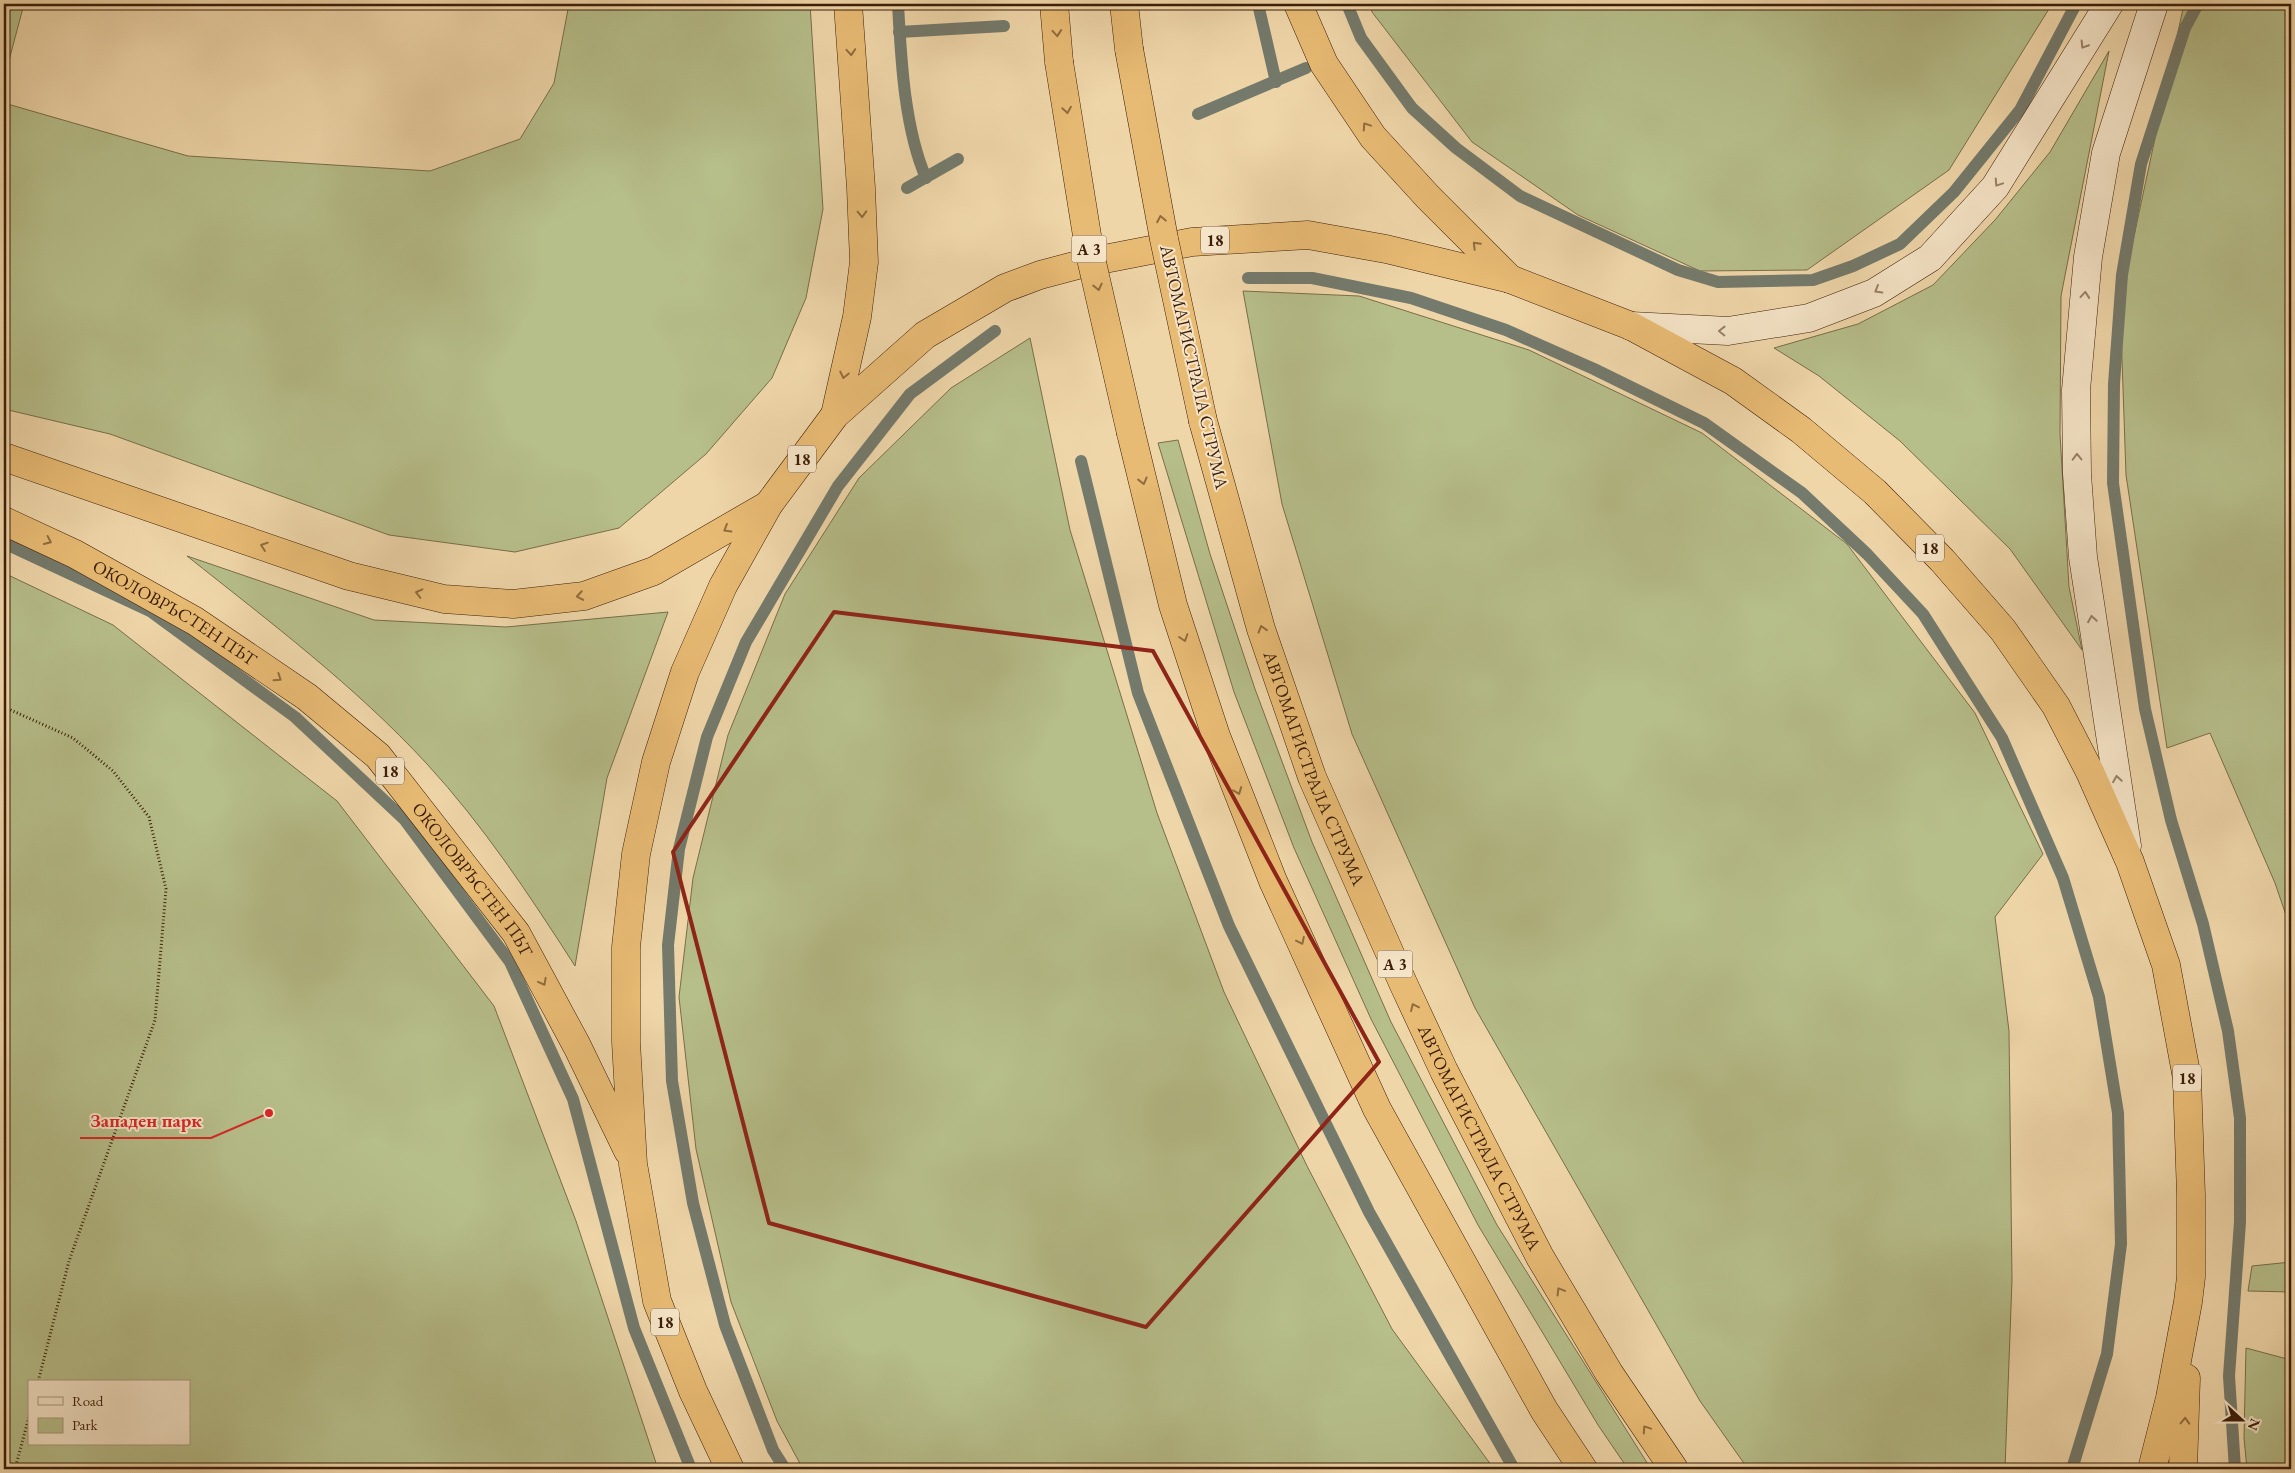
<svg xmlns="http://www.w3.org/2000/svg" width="2295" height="1473" font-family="'EB Garamond',serif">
  <rect width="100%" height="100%" fill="#efd6a9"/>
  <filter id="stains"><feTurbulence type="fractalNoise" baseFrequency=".004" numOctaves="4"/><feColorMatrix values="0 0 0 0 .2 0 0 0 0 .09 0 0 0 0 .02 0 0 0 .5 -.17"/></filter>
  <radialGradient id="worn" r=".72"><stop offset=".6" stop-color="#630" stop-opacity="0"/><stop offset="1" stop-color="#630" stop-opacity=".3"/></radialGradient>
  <!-- green -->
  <g fill="#b6be8a" stroke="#796e49" fill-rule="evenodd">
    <path d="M4,4H24L4,79Z"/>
    <path d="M569,4H810L823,209L806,298L772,378L706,454L619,528L515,552L389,535L110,434L4,409V103L188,156L430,171L520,139L554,83Z"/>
    <path d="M1370,4H2052L1949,170L1807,270L1700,271L1578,215L1472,142L1372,12Z"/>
    <path d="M2184,4H2291V930L2275,883L2210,733L2167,748L2126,475L2120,301Z"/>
    <path d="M2109,51L2061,296L2060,434L2069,587L2082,650L2010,549L1900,441L1819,376L1774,348L1858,324L1933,285L1995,220L2050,152Z"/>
    <path d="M1243,291L1359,296L1529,350L1702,433L1847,544L1975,713L2043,854L1995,917L2009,1031L2012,1280L2005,1469H1748L1700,1401L1475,1008L1352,734L1282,504Z"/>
    <path d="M1030,338L1070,530L1157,813L1224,992L1307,1166L1392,1329L1494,1469H803L777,1421L731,1302L696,1149L679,997L693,878L728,735L785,594L859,478L951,388Z"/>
    <path d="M1178,440L1210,554L1255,689L1312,842L1391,1022L1497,1225L1651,1469H1628L1598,1425L1478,1225L1371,1019L1294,848L1234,692L1158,443Z"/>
    <path d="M187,556L374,620L506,627L668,612L607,778L575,966C530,896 484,826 427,764C355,686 270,622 187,556Z"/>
    <path d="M4,573L113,625L337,801L494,1006L576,1221L658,1469H4ZM29,1382H189V1444H29Z"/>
    <path d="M2291,1262V1292L2248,1291L2252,1266Z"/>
    <path d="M2246,1348L2291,1360V1469H2247L2244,1438Z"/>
  </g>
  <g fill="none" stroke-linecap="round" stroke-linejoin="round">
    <!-- stream -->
    <g stroke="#747a6c" stroke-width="12">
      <path d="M898,4C901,58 904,127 926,178"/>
      <path d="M1258,4L1276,82"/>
      <path d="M1347,4L1361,38L1412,108L1456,148L1520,196L1678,270L1718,282L1813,280L1853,266L1900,244L1954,192L2020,110L2076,4"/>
      <path d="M2198,4L2185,28L2141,164L2122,275L2114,384L2113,483L2145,709L2171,820L2203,924L2228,1031L2240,1118V1222L2229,1376L2235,1469"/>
      <path d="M899,32L1004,26"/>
      <path d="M1198,114L1306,68"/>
      <path d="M907,188L958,159"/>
      <path d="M1248,278H1312L1411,298L1506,330L1594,369L1704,423L1802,493L1867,554L1923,614L2002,738L2063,878L2099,997L2118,1113L2121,1244L2107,1354L2072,1469"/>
      <path d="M1081,461L1138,693L1229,926L1369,1212L1514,1469"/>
      <path d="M4,543L150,611L295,717L404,819L510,962L573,1099L634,1328L691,1469"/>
      <path d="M785,1469L773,1450L725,1325L693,1203L672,1081L668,945L679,849L707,737L746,642L838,486L910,394L995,331"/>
    </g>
    <defs>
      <g id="secondary">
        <path d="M1631,326L1728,331L1809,318L1874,293L1930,258L1995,187L2109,4"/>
        <path d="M2127,846L2083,557L2077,474L2076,390L2088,257L2106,153L2154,4"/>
      </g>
      <g id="highway">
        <path d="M1054,4L1059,62"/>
        <path d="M1124,4L1129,49"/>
        <path d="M1298,4L1324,64L1373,137L1428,197L1510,279"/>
        <path d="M835,415L857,317L864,262L861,188L848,4"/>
        <path id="s1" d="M1203,421L1261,629L1312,777L1403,983L1444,1071L1540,1257L1609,1373L1674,1469"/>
        <path d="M1131,433L1173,605L1216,736L1273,881L1377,1109L1544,1410L1583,1469"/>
        <path d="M4,457L349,576L444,599L513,604L584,596L654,571L768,505"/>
        <path id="s2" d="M4,521L75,554L195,621L307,697L378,756L516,933L577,1046L628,1151"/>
        <path d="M730,1469L693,1391L657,1301L633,1164L626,1042V947L636,854L656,762L685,672L723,586L769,504L835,415L925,335L1005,288L1040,275L1089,262L1192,242L1308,235L1386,249L1510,279L1631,326L1733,381L1801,430L1875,492L1942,560L2003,630L2056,706L2090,772L2130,862L2166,965L2187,1078L2191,1195V1277L2188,1302L2170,1398L2152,1469"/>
        <path d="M2183,1469L2186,1378"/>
      </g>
    </defs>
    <!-- secondary casing -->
    <use href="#secondary" stroke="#3c1e08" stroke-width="29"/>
    <!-- highway casing -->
    <use href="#highway" stroke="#3c1e08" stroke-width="29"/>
    <!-- path -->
    <g stroke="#3c1e08" stroke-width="3" stroke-dasharray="1 2.5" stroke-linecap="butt">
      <path d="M4,707L73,738L113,771L149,817L166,889L155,1020L69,1261L38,1382"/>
      <path d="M15,1469L29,1417"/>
    </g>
    <!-- secondary -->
    <use href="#secondary" stroke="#f5e4c7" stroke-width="28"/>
    <!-- highway -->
    <use href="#highway" stroke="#e8bb74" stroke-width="28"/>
    <defs>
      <g id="highway-bridge">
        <path d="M1129,49L1164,239L1203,421"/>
        <path d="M1059,62L1090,254L1131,433"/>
      </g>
    </defs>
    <!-- highway-bridge casing -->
    <use href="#highway-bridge" stroke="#3c1e08" stroke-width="29" stroke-linecap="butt"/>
    <!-- highway-bridge -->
    <use href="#highway-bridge" stroke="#e8bb74" stroke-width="28"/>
  </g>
  <!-- one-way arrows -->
  <defs><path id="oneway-chevron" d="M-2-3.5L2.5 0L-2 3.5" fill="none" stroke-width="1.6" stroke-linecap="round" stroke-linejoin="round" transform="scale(1.25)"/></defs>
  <g stroke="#926c3e">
    <use href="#oneway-chevron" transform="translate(1057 33) rotate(85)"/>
    <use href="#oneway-chevron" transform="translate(851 52) rotate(86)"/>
    <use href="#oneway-chevron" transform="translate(1067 110) rotate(81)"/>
    <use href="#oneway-chevron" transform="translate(1366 126) rotate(-124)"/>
    <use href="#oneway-chevron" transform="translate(862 214) rotate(88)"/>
    <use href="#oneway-chevron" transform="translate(1161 219) rotate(-101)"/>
    <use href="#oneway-chevron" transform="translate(1476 245) rotate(-135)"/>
    <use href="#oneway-chevron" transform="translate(1098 287) rotate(77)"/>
    <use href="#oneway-chevron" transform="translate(844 375) rotate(102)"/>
    <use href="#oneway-chevron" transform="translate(1143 481) rotate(76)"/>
    <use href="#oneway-chevron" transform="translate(727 529) rotate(150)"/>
    <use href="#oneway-chevron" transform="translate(48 541) rotate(25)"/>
    <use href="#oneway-chevron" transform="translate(264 546) rotate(-161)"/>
    <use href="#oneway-chevron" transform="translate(419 593) rotate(-166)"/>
    <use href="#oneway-chevron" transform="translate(580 596) rotate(170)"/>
    <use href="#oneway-chevron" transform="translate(1262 629) rotate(-107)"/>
    <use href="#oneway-chevron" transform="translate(1184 638) rotate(72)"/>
    <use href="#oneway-chevron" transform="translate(278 678) rotate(34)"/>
    <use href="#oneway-chevron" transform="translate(1238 791) rotate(69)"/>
    <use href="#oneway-chevron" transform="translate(1301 941) rotate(65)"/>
    <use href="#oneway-chevron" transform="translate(543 982) rotate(62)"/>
    <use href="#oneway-chevron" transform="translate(1414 1007) rotate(-115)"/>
    <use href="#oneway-chevron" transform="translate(1560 1291) rotate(-121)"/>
    <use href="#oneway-chevron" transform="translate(2185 1421) rotate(-88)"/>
    <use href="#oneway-chevron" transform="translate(1646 1429) rotate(-124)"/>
  </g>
  <g stroke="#988168">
    <use href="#oneway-chevron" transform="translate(2084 45) rotate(122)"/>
    <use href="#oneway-chevron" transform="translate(1998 183) rotate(124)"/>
    <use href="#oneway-chevron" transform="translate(1878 290) rotate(150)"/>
    <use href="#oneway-chevron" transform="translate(2085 295) rotate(-85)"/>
    <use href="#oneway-chevron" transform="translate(1722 331) rotate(-179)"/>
    <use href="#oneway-chevron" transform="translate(2077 457) rotate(-91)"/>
    <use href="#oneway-chevron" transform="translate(2092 619) rotate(-99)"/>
    <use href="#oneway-chevron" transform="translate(2117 779) rotate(-99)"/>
  </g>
  <!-- marked area -->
  <path fill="none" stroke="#8f2418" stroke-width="4" stroke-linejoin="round" d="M834,612L1153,651L1379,1062L1146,1327L769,1223L673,852Z"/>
  <g text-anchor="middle" stroke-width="4" stroke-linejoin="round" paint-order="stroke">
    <!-- shield labels -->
    <g fill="#f5e4c7" stroke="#745941" stroke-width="1">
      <rect x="1201" y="226.5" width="28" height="27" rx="4"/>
      <rect x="1071.5" y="235.5" width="35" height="27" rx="4"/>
      <rect x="788" y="445.5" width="28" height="27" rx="4"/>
      <rect x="1916" y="534.5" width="28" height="27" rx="4"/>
      <rect x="376" y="757.5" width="28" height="27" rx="4"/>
      <rect x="1377.5" y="950.5" width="35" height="27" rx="4"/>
      <rect x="2173" y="1064.5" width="28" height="27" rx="4"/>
      <rect x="651" y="1308.5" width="28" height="27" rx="4"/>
    </g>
    <g font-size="16" font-weight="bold" fill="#3c1e08">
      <text x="1215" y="246">18</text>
      <text x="1089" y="255">A 3</text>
      <text x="802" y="465">18</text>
      <text x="1930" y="554">18</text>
      <text x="390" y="777">18</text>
      <text x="1395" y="970">A 3</text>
      <text x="2187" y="1084">18</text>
      <text x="665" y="1328">18</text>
    </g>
    <!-- street labels -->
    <g font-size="18" fill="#3c1e08" stroke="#f5e4c7">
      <text transform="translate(1194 367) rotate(77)" y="6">АВТОМАГИСТРАЛА СТРУМА</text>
      <text dy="6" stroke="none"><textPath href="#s2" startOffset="194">ОКОЛОВРЪСТЕН ПЪТ</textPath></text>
      <text dy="6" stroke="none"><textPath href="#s1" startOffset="365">АВТОМАГИСТРАЛА СТРУМА</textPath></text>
      <text dy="6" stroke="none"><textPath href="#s2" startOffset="599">ОКОЛОВРЪСТЕН ПЪТ</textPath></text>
      <text dy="6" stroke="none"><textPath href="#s1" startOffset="770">АВТОМАГИСТРАЛА СТРУМА</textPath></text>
    </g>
  </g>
  <!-- callouts -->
  <path fill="none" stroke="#d62828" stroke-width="2" d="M269 1113L211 1138H80"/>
  <circle fill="#d62828" stroke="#f5e4c7" stroke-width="2" cx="269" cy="1113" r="5"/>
  <g font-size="19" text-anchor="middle" font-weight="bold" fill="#d62828" stroke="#f5e4c7" stroke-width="4" stroke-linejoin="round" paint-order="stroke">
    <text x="146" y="1127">Западен парк</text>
  </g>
  <!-- margin -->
  <rect width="2295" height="1473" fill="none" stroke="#efd6a9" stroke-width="20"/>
  <rect x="5" y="5" width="2285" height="1463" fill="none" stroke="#3c1e08" stroke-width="2.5"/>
  <rect x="10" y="10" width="2275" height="1453" fill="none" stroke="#3c1e08"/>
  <!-- legend -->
  <rect x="28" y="1380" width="162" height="65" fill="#f5e4c7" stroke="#ab957b"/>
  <rect x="38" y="1397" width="25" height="8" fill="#f5e4c7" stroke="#ab957b"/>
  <text x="72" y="1406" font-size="15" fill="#3c1e08">Road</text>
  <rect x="38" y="1418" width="25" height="15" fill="#b6be8a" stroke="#ab957b"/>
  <text x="72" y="1430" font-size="15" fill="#3c1e08">Park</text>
  <!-- north arrow -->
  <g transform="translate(2242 1420) rotate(111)" stroke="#f5e4c7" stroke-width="4" paint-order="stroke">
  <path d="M0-4L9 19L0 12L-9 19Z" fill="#3c1e08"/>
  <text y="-8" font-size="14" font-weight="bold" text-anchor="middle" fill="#3c1e08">N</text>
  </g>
  <rect width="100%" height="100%" filter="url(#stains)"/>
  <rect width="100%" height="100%" fill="url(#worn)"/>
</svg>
